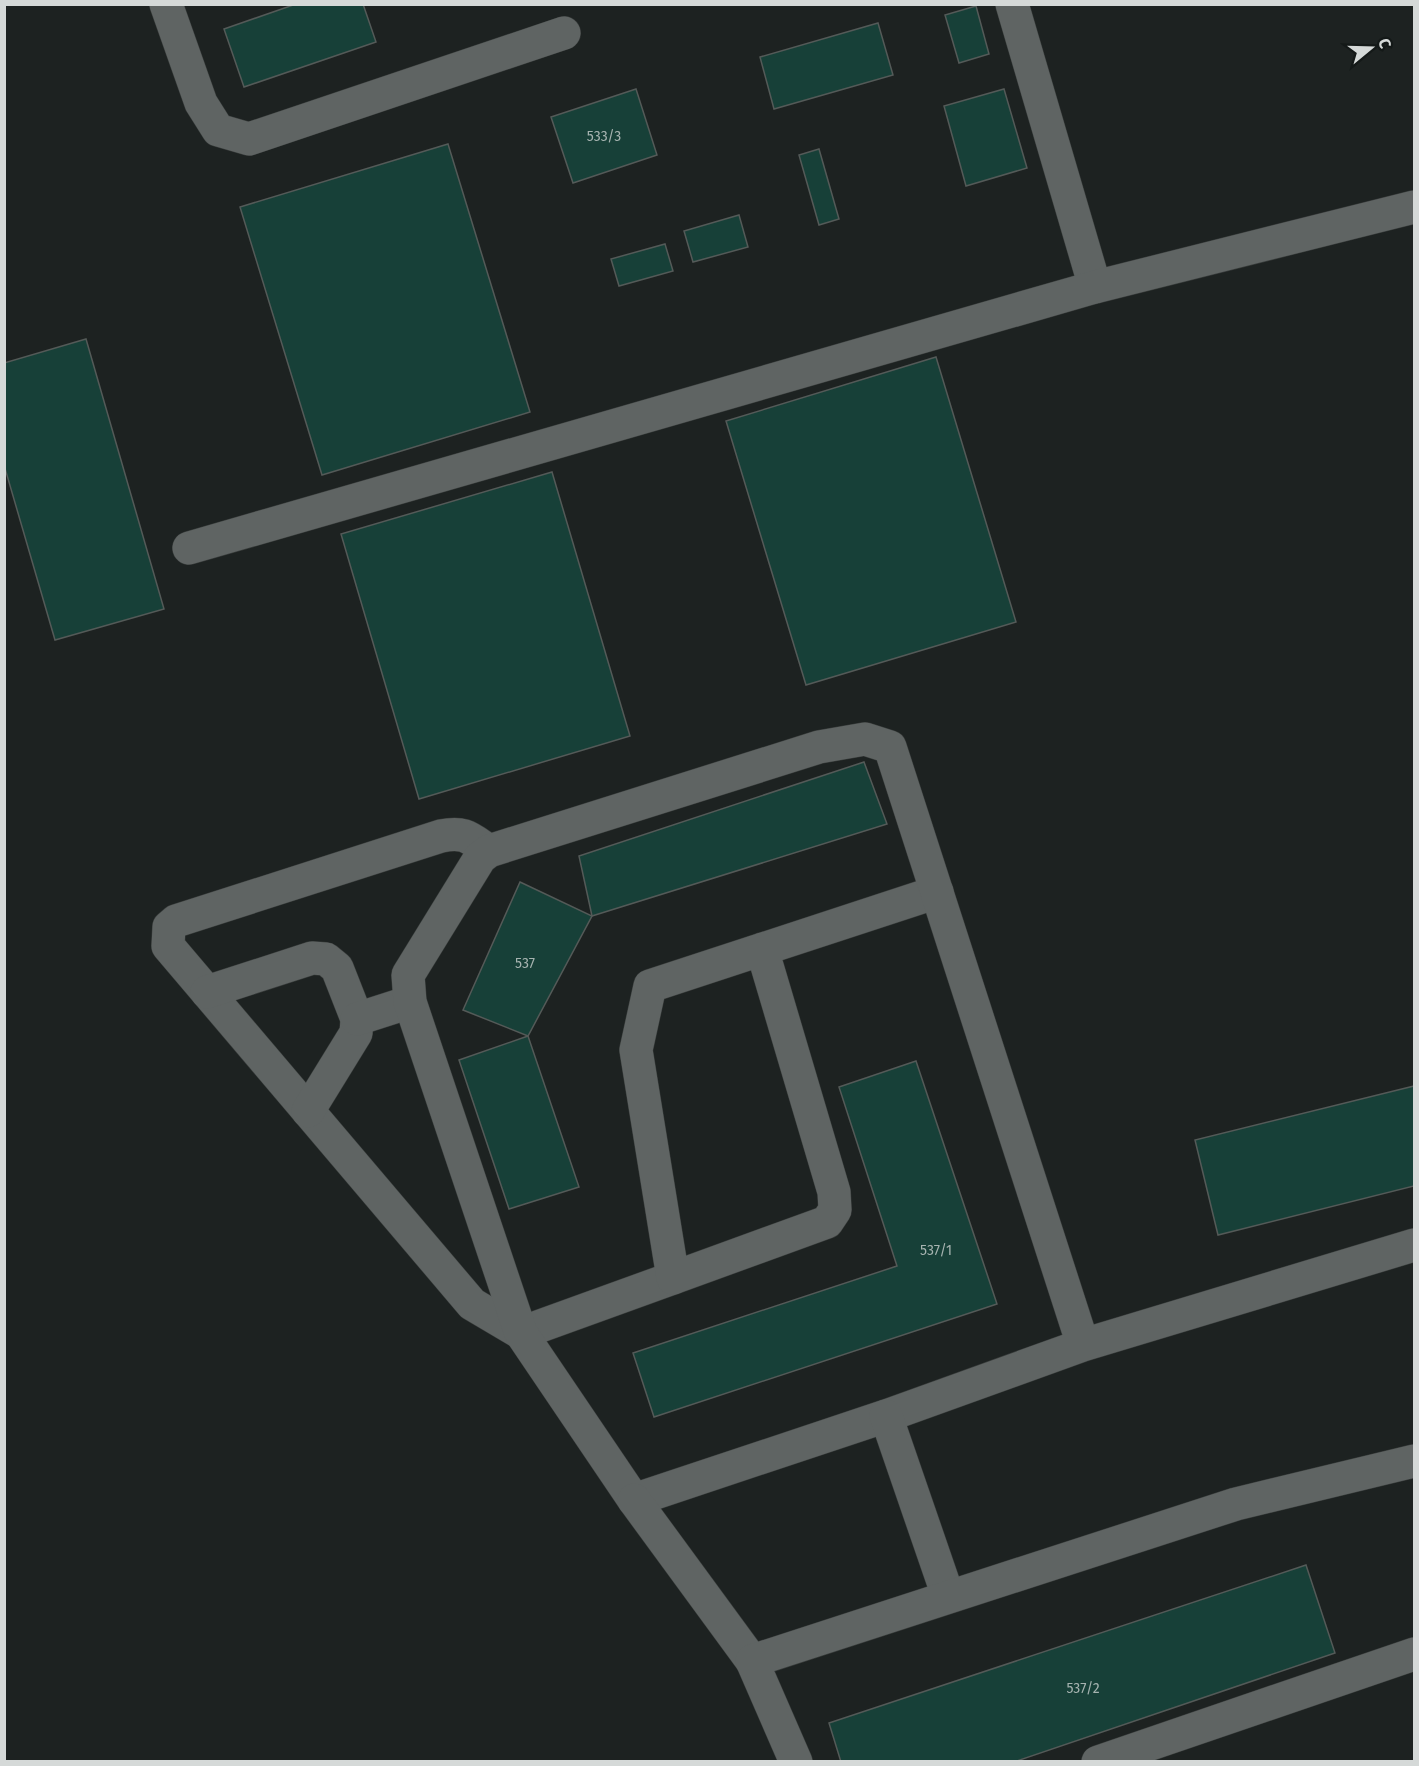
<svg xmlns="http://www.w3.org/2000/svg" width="1419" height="1766" font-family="'Fira Sans',sans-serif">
  <rect width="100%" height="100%" fill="#1d2221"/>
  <!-- building -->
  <g fill="#174038" stroke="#545a58" stroke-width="1.5">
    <path d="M296,4H363L376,42L244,87L224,29Z"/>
    <path d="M976,6L989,54L959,63L945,15Z"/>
    <path d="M878,23L893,75L774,109L760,57Z"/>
    <path d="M636,89L657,155L573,183L551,117Z"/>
    <path d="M1004,89L1027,168L966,186L944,106Z"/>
    <path d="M448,144L530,412L322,475L240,207Z"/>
    <path d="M819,149L839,219L819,225L799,155Z"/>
    <path d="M739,215L748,247L693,262L684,231Z"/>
    <path d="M665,244L673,271L619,286L611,259Z"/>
    <path d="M86,339L164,609L55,640L4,465V363Z"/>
    <path d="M936,357L1016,622L806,685L726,421Z"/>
    <path d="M552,472L630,736L419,799L341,534Z"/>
    <path d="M864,762L887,824L592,916L579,856Z"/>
    <path d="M520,882L592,916L528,1036L463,1010Z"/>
    <path d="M528,1036L579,1187L509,1209L459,1060Z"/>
    <path d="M916,1061L997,1304L654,1417L633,1353L897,1266L839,1087Z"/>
    <path d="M1414,1086V1186L1218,1235L1195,1140Z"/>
    <path d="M1306,1565L1335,1653L1014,1762H841L829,1723Z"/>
  </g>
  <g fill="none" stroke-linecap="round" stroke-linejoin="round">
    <defs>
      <g id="minor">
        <path d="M166,4L201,103L218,130L249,139L564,33"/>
        <path d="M1012,4L1095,287"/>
        <path d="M189,548L1095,287L1414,207"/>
        <path d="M489,851C470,838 465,831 441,836L176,921L169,927L168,946L472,1304L521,1333L673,1278"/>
        <path d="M762,949L834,1192L835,1210L827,1222L673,1278L636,1050L650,986L937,892"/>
        <path d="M207,992L312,958L326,959L337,968L357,1019L356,1033L308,1111"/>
        <path d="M357,1019L410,1002"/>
        <path d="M1083,1345L890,747L865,739L819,747L489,851L480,858L408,975L410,1002L521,1333L634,1500L886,1416L1083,1345L1414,1245"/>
        <path d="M886,1416L948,1596"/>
        <path d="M634,1500L752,1661"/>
        <path d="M796,1762L752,1661L1236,1504L1414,1461"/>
        <path d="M1098,1762L1414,1654"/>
      </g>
    </defs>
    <!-- minor casing -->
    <use href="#minor" stroke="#393d3c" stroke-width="34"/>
    <!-- minor -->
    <use href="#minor" stroke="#5f6463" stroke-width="33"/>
  </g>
  <g text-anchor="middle" stroke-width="4.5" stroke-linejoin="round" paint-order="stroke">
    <!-- number labels -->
    <g font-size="14" fill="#a6b3b0">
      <text x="604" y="141">533/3</text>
      <text x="525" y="968">537</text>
      <text x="936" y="1255">537/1</text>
      <text x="1083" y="1693">537/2</text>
    </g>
  </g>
  <!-- border -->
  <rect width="1419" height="1766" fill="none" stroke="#d5d9d8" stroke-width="12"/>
  <!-- north arrow -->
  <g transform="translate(1371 48) rotate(71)" stroke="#141918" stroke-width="4.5" paint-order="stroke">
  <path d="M0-4.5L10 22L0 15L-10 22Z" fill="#d5d9d8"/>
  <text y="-9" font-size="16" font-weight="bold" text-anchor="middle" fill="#d5d9d8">С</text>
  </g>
</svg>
